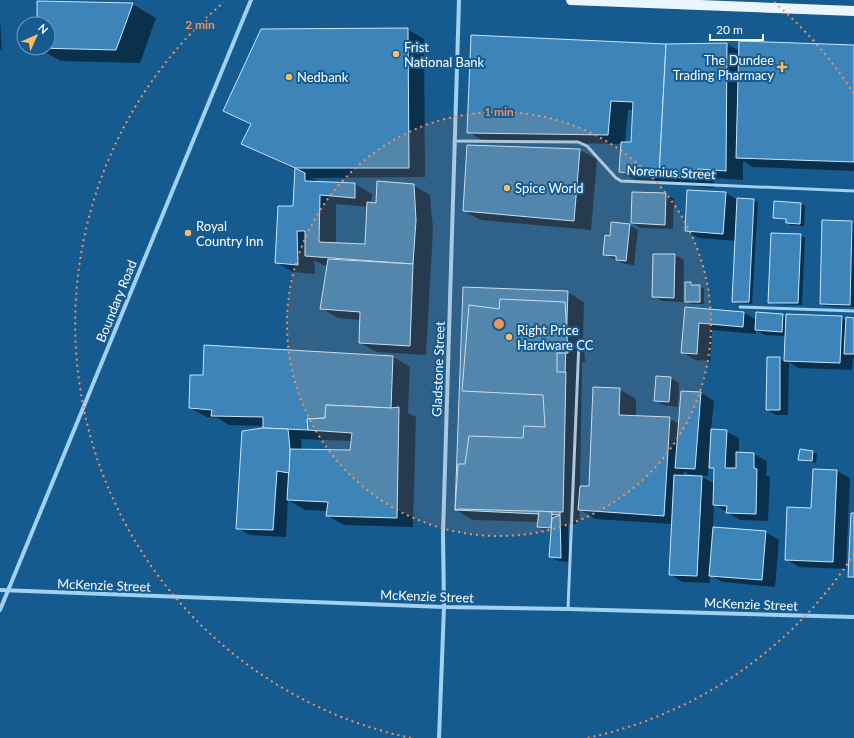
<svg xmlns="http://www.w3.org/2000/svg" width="854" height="738" font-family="Lato,sans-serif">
  <rect width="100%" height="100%" fill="#155b8f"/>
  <!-- shadow -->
  <g fill="#0007" fill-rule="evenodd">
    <path d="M132,4L156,18L140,63L61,61L38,48H48V24H38Z"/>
    <path d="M0,22L2,50H0Z"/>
    <path d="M407,29L424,39L425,177L312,178L320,182L355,184L372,194L371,203L377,204L413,185L430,195L433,230L426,355L377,352L360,343L361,320L338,318L321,308L328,266L323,265L314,260L315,274L293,272L276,262L294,207L296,170L260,153L243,143L251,125L224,111ZM336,204L368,207L365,245L336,244Z"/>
    <path d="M727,44L740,51L854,46V171L753,167L743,161V180L714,178V188L637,181L620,171L622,144L485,142L468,132L666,45ZM628,110H634L632,143H625Z"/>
    <path d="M580,150L597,159L591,230L481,220L464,211Z"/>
    <path d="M726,193L738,200V199L754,200L758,202L752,304L737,303L733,301L736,241L699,238L686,231Z"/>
    <path d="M666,194L674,199L673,229L640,228L632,223Z"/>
    <path d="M801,204L805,206L804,226L791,225L787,223V220L778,219L774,217Z"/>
    <path d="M823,221L852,222L854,223V307L825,306L821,304Z"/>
    <path d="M629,225L638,230L634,265L625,264L604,254L611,237Z"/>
    <path d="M772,234L801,235L805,238L802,305L773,304L769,302Z"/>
    <path d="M654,255H675L684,260L683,302L662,301L653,296Z"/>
    <path d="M691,283L695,286H700L704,289V304H690L686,301Z"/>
    <path d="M567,292L584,302L583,337L585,362H582L580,487H590L619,389L636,399V417L669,418L679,424L701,393L714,401L711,430L726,431L739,438V453L754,454L767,461L766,475L770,477L768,521L740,520L714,504L713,528L766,532L779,540L775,587L723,582L710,575V583L682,582L670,574L672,524L596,519L580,510L579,521H576V524L568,523L569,562L558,561L550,556L552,530L542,529L539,527V522L473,520L456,510ZM709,459H711V467L715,470V484L699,475L708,476ZM684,471L689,474L696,475V477L683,476Z"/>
    <path d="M686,308L744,313L757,320L782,315L787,318L841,317L847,321L854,319V358H853L852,370L798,368L789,362L788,415H776L767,410L768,358H780L785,362L786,336L765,335L756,330V334L712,330L710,361L695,360L682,352Z"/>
    <path d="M205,347L393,357L410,367L408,413L416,417L413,527L344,525L328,516V511L305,510L288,500L286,537L250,535L237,528L264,426L229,425L218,418L207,417L190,408L204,376ZM301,439L352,441L351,451L302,450Z"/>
    <path d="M671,378L679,383L678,407L664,405L655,401Z"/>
    <path d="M813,452L817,454L816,463L803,461L799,459Z"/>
    <path d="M814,470L837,471L850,478L846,569L799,567L786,559L812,509Z"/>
  </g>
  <!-- building -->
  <g fill="#3d85b8" stroke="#c8e6fc">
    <path d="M37,1L133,3L116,50L36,48H48V24H37Z"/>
    <path d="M408,28L409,168H295L241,144L251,124L223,111L261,29Z"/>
    <path d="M471,35L666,44L659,176L619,172L621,142H631L633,102L611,101L608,135L467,133Z"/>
    <path d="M739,41L854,45V162L736,158Z"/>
    <path d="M727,43L726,171L698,169L697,179L659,176L666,44Z"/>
    <path d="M467,145L580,149L574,221L463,211Z"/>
    <path d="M295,168L305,173V181L355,183V198L320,195L319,242L365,244L367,202L376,203L377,181L414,184L416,220L413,264L305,256V231H297L298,265L275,263L278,206H293Z"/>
    <path d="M687,190L726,192L723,234L685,231Z"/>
    <path d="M632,192L666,193L665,225L631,223Z"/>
    <path d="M737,198L754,199L749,302H732Z"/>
    <path d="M774,201L801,203L800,224L786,223V219L773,218Z"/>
    <path d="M822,220L852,221L850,305L820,304Z"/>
    <path d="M611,222L630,224L626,261L616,260V256L603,255L605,235L610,236Z"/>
    <path d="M771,233L801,234L798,303H768Z"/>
    <path d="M653,254H675L674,298L652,297Z"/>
    <path d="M328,259L413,264L410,346L359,343L360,312L320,309Z"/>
    <path d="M685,282H691V285H700V302H685Z"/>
    <path d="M463,287L568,291L560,515L455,510Z"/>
    <path d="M500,299L565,302L568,353H557V372H566L563,512L459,509L455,510L458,464H465L469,436L523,438L524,426L545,427L543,395L462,391L469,305L499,309Z"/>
    <path d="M685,307L744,312L743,327L699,323L697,354L681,353Z"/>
    <path d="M756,312L783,314L782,332L755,330Z"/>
    <path d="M786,314L842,316L840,363L784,361Z"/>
    <path d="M846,317L854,318V354H844Z"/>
    <path d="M204,345L393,356L391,408L326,405L325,418L307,419L308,430L263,428V417L211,416L212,410L189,408L190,375H203Z"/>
    <path d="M767,357H780V410H766Z"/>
    <path d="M656,376L671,377L669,402L654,401Z"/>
    <path d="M593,387L620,388L619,415L670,417L664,516L578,510L580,486H589Z"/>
    <path d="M681,391L701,392L695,469L675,468Z"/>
    <path d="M326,405L391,408L399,407L397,518L326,516L328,502L287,500L290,449L350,450L352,433L308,430L307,419L325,418Z"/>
    <path d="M263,428L288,429L290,449L289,473L277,471L273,530L236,529L242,431Z"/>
    <path d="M711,429L727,430L725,468H736V452L754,453V468L757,469L756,514L726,513L727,506L713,505L714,468H709Z"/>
    <path d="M800,449L813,451L812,461L798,460Z"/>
    <path d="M813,469L837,470L833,562L785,560L787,507L811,508Z"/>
    <path d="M674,475L702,476L697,576L669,575Z"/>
    <path d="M539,511L552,512L551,528L537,527Z"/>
    <path d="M851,513H854V577H848Z"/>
    <path d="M560,515L561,558L549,557L552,518Z"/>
    <path d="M713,527L766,531L762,580L709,576Z"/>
  </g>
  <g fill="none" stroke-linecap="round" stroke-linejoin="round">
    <!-- lane -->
    <g stroke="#a1d0f0" stroke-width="3">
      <path d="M454,141L578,142L587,146L616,178L621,181L854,191"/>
      <path d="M740,307L854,311"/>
      <path d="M568,609L579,341"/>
    </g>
    <!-- street -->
    <g stroke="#a1d0f0" stroke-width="4">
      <path d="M0,590L444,607L568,609L854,617"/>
      <path d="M0,610L251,0"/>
      <path d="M439,738L444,607L443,534L459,0"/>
    </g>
    <!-- primary -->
    <path stroke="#eaf5ff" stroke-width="10" d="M571,0L854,11"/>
  </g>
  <!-- distance rings -->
  <circle cx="499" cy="324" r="212" fill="#f09361" fill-opacity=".12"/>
  <g fill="none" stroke="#f09361" stroke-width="2" stroke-dasharray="2 4">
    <circle cx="499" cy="324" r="212"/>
    <path d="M854 554A423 423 0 0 1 587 738M411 738A423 423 0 0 1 224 2M774 2A423 423 0 0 1 854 94"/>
  </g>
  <!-- markers -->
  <g fill="#ffbb60" stroke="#155b8f" stroke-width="1.5">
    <circle cx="396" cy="54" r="4"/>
    <path d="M780 61h4v4h4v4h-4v4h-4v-4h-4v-4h4z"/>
    <circle cx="289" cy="77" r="4"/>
    <circle cx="507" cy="188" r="4"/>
    <circle cx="188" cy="233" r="4"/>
    <circle cx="509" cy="337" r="4"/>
  </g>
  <g text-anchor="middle" stroke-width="4" stroke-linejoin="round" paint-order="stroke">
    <!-- poi labels -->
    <g font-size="13" fill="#fff" stroke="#155b8f" text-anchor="start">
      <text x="404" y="52">Frist<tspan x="404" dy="15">National Bank</tspan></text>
      <text x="774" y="65" text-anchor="end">The Dundee<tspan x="774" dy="15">Trading Pharmacy</tspan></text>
      <text x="297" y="82">Nedbank</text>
      <text x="515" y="193">Spice World</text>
      <text x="196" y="231">Royal<tspan x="196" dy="15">Country Inn</tspan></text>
      <text x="517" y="335">Right Price<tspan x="517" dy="15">Hardware CC</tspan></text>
    </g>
    <!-- street labels -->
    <g font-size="13" fill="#fff" stroke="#155b8f">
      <text transform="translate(671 172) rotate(3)" y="5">Norenius Street</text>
      <text transform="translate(116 301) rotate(-68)" y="5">Boundary Road</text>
      <text transform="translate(438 369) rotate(-88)" y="5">Gladstone Street</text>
      <text transform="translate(104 585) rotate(2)" y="5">McKenzie Street</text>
      <text transform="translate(427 596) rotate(2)" y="5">McKenzie Street</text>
      <text transform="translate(751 604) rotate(2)" y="5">McKenzie Street</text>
    </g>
  </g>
  <circle cx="499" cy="324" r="6" fill="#f09361" stroke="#155b8f" stroke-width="2"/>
  <g font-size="12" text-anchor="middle" font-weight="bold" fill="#f09361" stroke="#155b8f" stroke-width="4" stroke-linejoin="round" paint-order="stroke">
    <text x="200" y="29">2 min</text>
    <text x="499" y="116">1 min</text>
  </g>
  <!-- north arrow -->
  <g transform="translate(36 36) rotate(45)"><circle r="19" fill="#155b8f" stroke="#739dbc"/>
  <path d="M0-3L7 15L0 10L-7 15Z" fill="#ffbb60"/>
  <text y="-6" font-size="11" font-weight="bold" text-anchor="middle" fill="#ffffff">N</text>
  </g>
  <!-- scale -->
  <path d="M710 34v6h53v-6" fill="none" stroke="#ffffff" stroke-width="2"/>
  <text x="716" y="34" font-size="12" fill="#ffffff" stroke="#155b8f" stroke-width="3" paint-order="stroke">20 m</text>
</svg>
